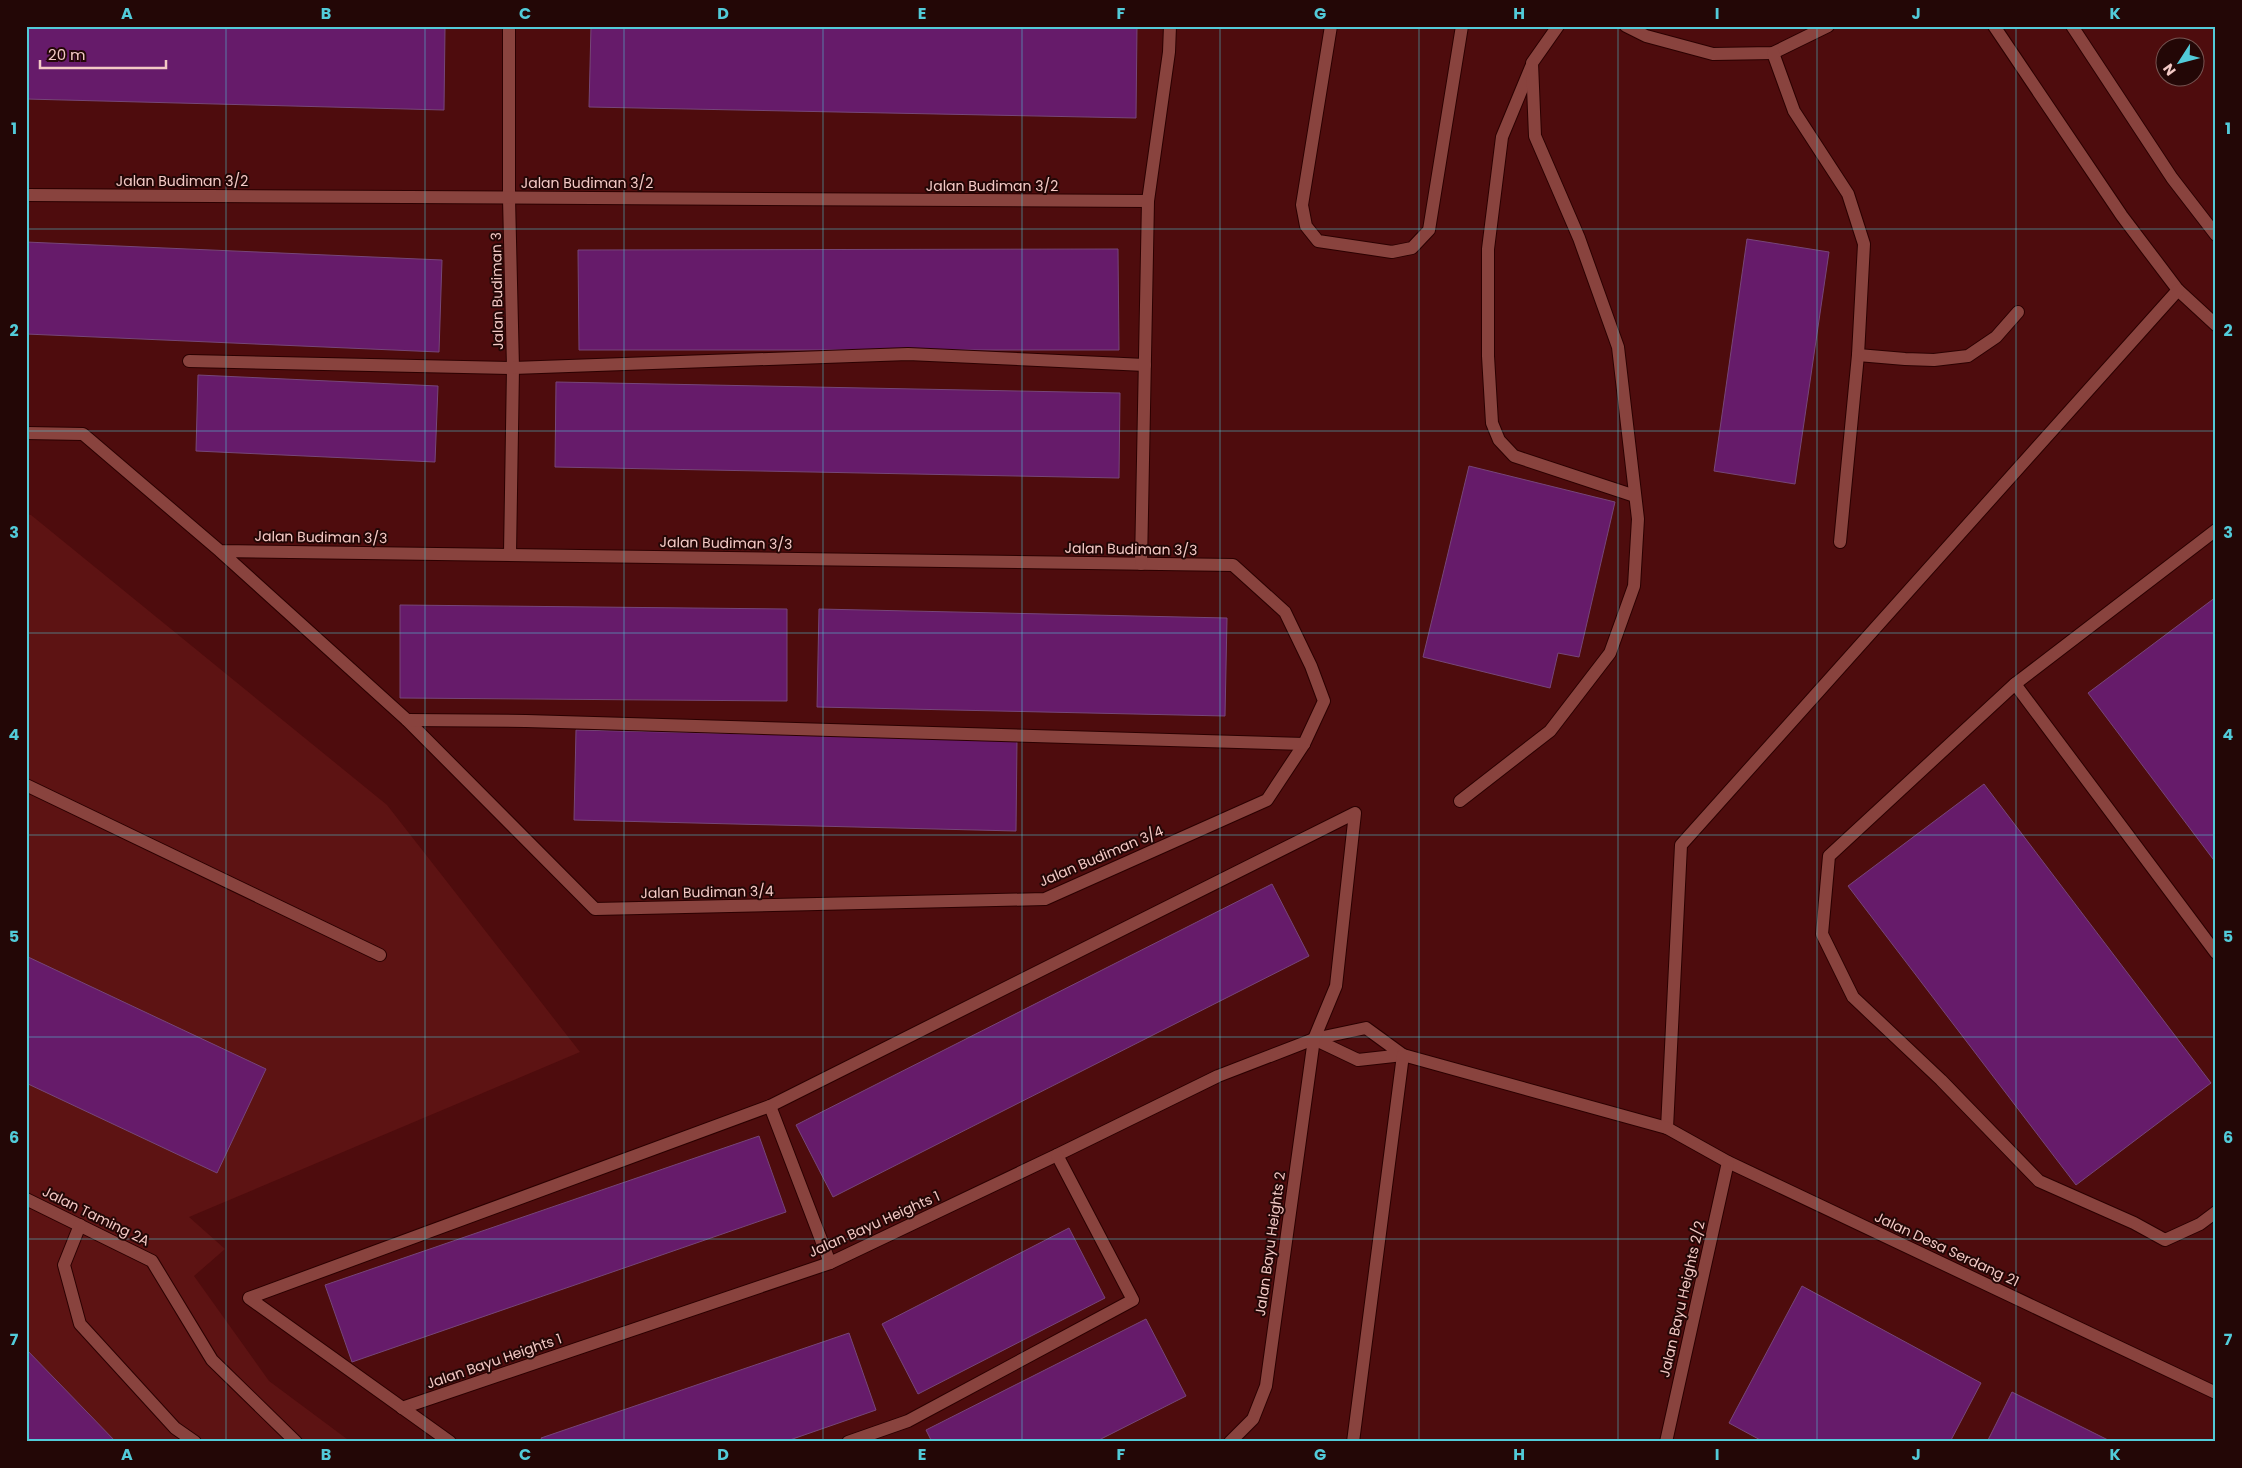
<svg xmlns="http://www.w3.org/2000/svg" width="2242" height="1468" font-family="Poppins,sans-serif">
  <rect width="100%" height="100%" fill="#4e0c0d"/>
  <!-- built -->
  <path fill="#5d1313" d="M26,514L31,515L387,805L580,1052L189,1217L225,1249L194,1276L269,1381L351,1442H26Z"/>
  <!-- building -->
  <g fill="#661b6a" stroke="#764678">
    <path d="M26,26L445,28L444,110L26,99Z"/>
    <path d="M591,26H1137L1136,118L589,107Z"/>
    <path d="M1747,239L1829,252L1795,484L1714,471Z"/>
    <path d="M26,242L442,260L439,352L26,334Z"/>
    <path d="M1118,249L1119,350H579L578,250Z"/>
    <path d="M198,375L438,386L435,462L196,451Z"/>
    <path d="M556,382L1120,393L1119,478L555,467Z"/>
    <path d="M1469,466L1615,502L1579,657L1558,653L1550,688L1423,657Z"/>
    <path d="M2216,597V863L2088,693Z"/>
    <path d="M400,605L787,609V701L400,698Z"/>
    <path d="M819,609L1227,618L1225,716L817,707Z"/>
    <path d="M576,730L1017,740L1016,831L574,820Z"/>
    <path d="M1984,784L2211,1083L2076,1185L1848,886Z"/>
    <path d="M1272,884L1309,956L833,1197L796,1125Z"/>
    <path d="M26,956L266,1069L217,1173L26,1083Z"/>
    <path d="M759,1136L786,1212L352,1362L325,1285Z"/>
    <path d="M1069,1228L1105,1298L918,1394L882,1324Z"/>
    <path d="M1802,1286L1981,1383L1950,1442H1764L1729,1423Z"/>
    <path d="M1146,1319L1186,1396L1095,1442H932L926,1430Z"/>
    <path d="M849,1333L876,1410L784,1442H543L541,1438Z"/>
    <path d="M26,1349L116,1442H26Z"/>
    <path d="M2012,1392L2112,1442H1987Z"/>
  </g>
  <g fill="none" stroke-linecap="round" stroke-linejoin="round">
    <defs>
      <g id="minor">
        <path d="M509,26V198L513,368L510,554"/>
        <path d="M1331,26L1302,205L1306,226L1318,241L1392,252L1412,248L1429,230L1462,26"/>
        <path d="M1626,26L1646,36L1713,54L1773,53L1828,26"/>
        <path d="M1994,26L2122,216L2178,290L2216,325"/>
        <path d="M2072,26L2172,178L2216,235"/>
        <path d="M1773,53L1794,111L1848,194L1864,244L1858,355L1840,542"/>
        <path d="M1531,67L1502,137L1488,249V356L1492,423L1499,440L1514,456L1635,496"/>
        <path d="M26,195L1148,201"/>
        <path d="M1858,355L1905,359L1934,360L1968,356L1996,337L2018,312"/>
        <path d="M189,361L513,368L908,354L1145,365"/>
        <path d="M26,433L83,434L220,551L407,720L595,909L1045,899L1267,800L1304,744L1324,701L1311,666L1285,612L1233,565L220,551"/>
        <path d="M2216,530L2015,684L1829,856L1822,934L1853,997L1941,1080L2039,1181L2134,1223L2165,1240L2200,1224L2216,1212"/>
        <path d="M1141,564L1148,201L1169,52L1170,26"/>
        <path d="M2015,684L2216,953"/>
        <path d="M407,720L526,721L1304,744"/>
        <path d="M26,785L380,955"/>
        <path d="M1460,801L1550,731L1610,653L1634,586L1638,519L1618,347L1579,238L1535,136L1532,63L1558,26"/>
        <path d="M770,1106L830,1263"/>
        <path d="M1667,1128L1681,845L2178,290"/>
        <path d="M26,1199L152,1261L212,1360L296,1442"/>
        <path d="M80,1225L64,1265L80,1324L175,1428L195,1442"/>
        <path d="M402,1408L830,1263L1057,1155L1218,1076L1314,1039L1366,1028L1403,1055L1358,1060L1314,1039"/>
        <path d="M450,1442L249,1298L770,1106L1355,813L1336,986L1314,1039L1266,1386L1253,1419L1230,1442"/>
        <path d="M848,1442L908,1421L1133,1300L1057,1155"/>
        <path d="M1353,1442L1403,1055L1667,1128L1728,1162L2216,1393"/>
        <path d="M1666,1442L1728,1162"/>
      </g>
    </defs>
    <!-- minor casing -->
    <use href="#minor" stroke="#2b0001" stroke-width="14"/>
    <!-- minor -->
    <use href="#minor" stroke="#89433e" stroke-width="12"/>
  </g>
  <!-- grid -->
  <path fill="none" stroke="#52cbd9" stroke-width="1" stroke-opacity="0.55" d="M226,26V1442M425,26V1442M624,26V1442M823,26V1442M1022,26V1442M1220,26V1442M1419,26V1442M1618,26V1442M1817,26V1442M2016,26V1442M26,229H2216M26,431H2216M26,633H2216M26,835H2216M26,1037H2216M26,1239H2216"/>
  <g text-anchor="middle" stroke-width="4" stroke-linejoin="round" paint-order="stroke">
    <!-- street labels -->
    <g font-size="14" fill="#f3c9c5" stroke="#230706">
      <text x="182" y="186">Jalan Budiman 3/2</text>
      <text x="587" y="188">Jalan Budiman 3/2</text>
      <text x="992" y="191">Jalan Budiman 3/2</text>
      <text transform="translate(497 291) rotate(-91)" y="5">Jalan Budiman 3</text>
      <text transform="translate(321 537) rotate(1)" y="5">Jalan Budiman 3/3</text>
      <text transform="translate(726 543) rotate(1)" y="5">Jalan Budiman 3/3</text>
      <text transform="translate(1131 549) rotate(1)" y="5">Jalan Budiman 3/3</text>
      <text transform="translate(1101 856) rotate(-23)" y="5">Jalan Budiman 3/4</text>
      <text transform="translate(707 892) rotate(-1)" y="5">Jalan Budiman 3/4</text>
      <text transform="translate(96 1216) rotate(26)" y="5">Jalan Taming 2A</text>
      <text transform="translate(874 1224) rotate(-24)" y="5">Jalan Bayu Heights 1</text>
      <text transform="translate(1270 1244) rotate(-82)" y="5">Jalan Bayu Heights 2</text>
      <text transform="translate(1947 1249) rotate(25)" y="5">Jalan Desa Serdang 21</text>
      <text transform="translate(1682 1299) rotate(-77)" y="5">Jalan Bayu Heights 2/2</text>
      <text transform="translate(494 1361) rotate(-19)" y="5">Jalan Bayu Heights 1</text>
    </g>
  </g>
  <!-- border -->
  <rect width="2242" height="1468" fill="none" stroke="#230706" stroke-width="55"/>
  <!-- north arrow -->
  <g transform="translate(2180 62) rotate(234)"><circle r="24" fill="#230706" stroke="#765552"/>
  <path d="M0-4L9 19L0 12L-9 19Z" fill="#52cbd9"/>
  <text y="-8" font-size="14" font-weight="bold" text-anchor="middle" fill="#f3c9c5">N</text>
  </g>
  <!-- scale -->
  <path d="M40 60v8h126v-8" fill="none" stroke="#f3c9c5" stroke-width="2.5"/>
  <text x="48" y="60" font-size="15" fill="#f3c9c5" stroke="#230706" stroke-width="4" paint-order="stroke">20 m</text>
  <rect x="28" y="28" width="2186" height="1412" fill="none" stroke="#52cbd9" stroke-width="2"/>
  <g font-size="16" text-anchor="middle" font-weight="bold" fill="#52cbd9">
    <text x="127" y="19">A</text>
    <text x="326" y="19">B</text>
    <text x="525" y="19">C</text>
    <text x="723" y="19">D</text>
    <text x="922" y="19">E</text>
    <text x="1121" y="19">F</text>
    <text x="1320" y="19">G</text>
    <text x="1519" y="19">H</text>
    <text x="1717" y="19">I</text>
    <text x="1916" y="19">J</text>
    <text x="2115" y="19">K</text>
    <text x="14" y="134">1</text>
    <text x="2228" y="134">1</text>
    <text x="14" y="336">2</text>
    <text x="2228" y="336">2</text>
    <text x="14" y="538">3</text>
    <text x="2228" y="538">3</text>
    <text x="14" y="740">4</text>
    <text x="2228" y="740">4</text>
    <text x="14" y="942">5</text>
    <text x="2228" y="942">5</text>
    <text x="14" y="1143">6</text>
    <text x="2228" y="1143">6</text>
    <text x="14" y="1345">7</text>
    <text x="2228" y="1345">7</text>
    <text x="127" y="1460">A</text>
    <text x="326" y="1460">B</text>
    <text x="525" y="1460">C</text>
    <text x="723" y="1460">D</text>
    <text x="922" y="1460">E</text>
    <text x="1121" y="1460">F</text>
    <text x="1320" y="1460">G</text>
    <text x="1519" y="1460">H</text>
    <text x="1717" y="1460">I</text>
    <text x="1916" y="1460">J</text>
    <text x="2115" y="1460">K</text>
  </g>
</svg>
